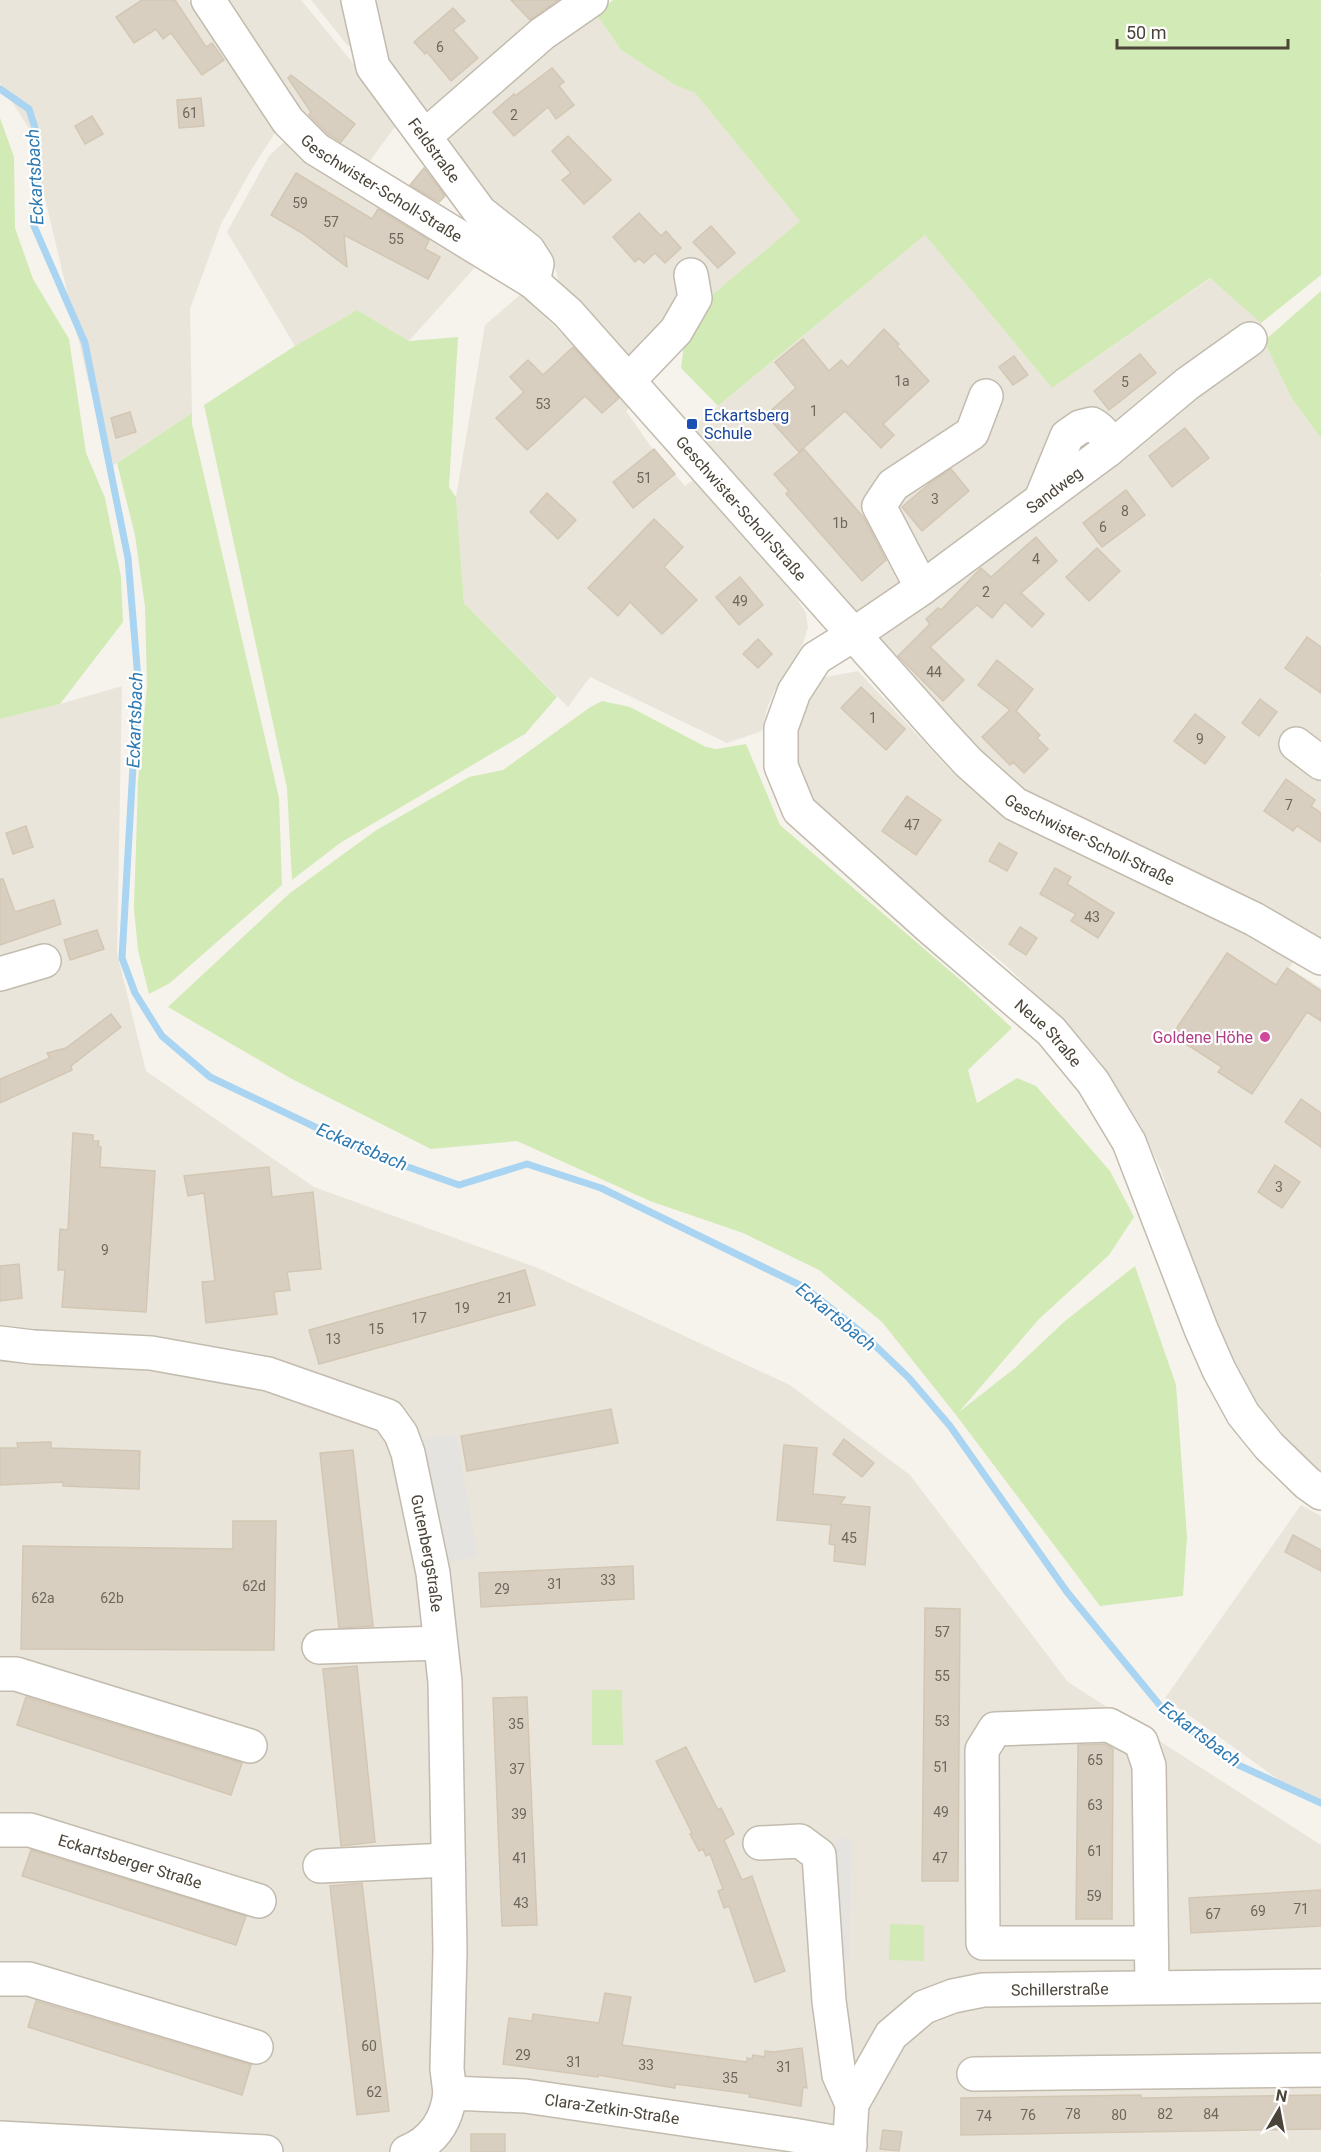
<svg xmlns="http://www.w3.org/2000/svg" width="1321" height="2152" font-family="Roboto,sans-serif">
  <rect width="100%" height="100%" fill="#f6f3ec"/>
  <!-- residential -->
  <g fill="#eae5da">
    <path d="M0,0H188L278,128L250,172L221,224L190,309L192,413L109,468L28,127L0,83Z"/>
    <path d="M213,0H301L400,120L364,169L319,141Z"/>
    <path d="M311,0H347L352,44L348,46Z"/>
    <path d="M350,0H586L418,125Z"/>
    <path d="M596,14L621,50L675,85L695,93L800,221L713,294L693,265L685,305L626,362L563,295L552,258L508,228L432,137Z"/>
    <path d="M287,139L478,264L409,341L357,310L295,346L227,232L269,156Z"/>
    <path d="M925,235L1052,388L1211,278L1261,323L1264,341L1292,399L1321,438V573L1319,576L1321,577V948L992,778L837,598L693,427Z"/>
    <path d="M521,294L562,334L577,338L635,402L626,411L652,448L685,486L693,480L795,596L806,613L808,628L802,646L774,692L767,708L762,731L727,743L590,677L568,707L464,603L456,497L485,325Z"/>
    <path d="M858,671L950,770L978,795L1017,822L1069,849L1230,925L1294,961L1289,968L1321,988V1475L1310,1467L1240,1384L1202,1292L1161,1170L1141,1126L1099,1060L1068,1025L1003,963L829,825L792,771L789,745L813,684L826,677Z"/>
    <path d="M122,686L117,953L146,1071L314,1187L538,1268L790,1385L910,1475L1068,1682L1321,1845V2152H0V719L60,704Z"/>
    <path d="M1301,1505L1321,1516V1803L1300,1795L1165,1698Z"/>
  </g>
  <!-- green -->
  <g fill="#d2eab5">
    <path d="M613,0H1321V275L1261,323L1210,278L1052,388L925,235L718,406L681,368L685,337L713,294L800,221L695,93L675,85L621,50L596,14Z"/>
    <path d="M0,118L14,157L15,228L33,279L69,339L86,453L105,498L121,577L123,622L60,704L0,719Z"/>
    <path d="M1321,291V438L1292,399L1264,341Z"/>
    <path d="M357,310L409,341L458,337L449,487L456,497L464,603L557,697L525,734L340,843L292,880L287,788L204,405L295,346Z"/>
    <path d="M192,413V424L279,798L282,885L170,983L149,994L138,950L134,909L138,782L147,685L145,607L135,535L117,463Z"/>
    <path d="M602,701L630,707L706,747L716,749L746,744L780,825L965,984L1012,1028L968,1070L977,1103L1017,1078L1036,1086L1110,1171L1134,1217L1109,1255L1039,1319L959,1412L1015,1368L1065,1321L1135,1266L1176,1385L1187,1537L1183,1596L1100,1606L956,1415L882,1322L819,1270L743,1233L650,1201L517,1141L431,1149L290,1078L168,1007L290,893L375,831L469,777L503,770L589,708Z"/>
    <path d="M592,1690H622L623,1745H592Z"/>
    <path d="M890,1924L924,1925V1961L889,1960Z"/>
  </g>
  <!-- parking -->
  <g fill="#e5e3e0">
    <path d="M456,1434L478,1557L440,1564L418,1440Z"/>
    <path d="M836,1838L852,1839L849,1961L832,1972Z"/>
  </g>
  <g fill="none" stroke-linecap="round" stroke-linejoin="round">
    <!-- stream -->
    <path stroke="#a9d4f2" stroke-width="7" d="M0,89L29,109L36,131L34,226L85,343L128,558L138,679L122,958L135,993L162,1036L210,1077L374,1155L459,1185L527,1164L601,1188L804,1287L862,1333L909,1378L950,1426L1067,1592L1162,1708L1234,1763L1321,1803"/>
  </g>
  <!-- building -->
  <g fill="#d8cfc1" stroke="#d3c7b4" stroke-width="1.5">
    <path d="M142,0H175L206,47L212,43L224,60L202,75L171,33L163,39L156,29L134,43L116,17Z"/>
    <path d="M511,0H558L530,20Z"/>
    <path d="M453,8L465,21L453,30L478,58L451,81L427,52L425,54L414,42Z"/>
    <path d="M552,68L564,82L559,86L574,105L556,119L548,107L514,136L493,112L514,94L515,96Z"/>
    <path d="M291,75L355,124L341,142L328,134L309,115L311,112L288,78Z"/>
    <path d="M201,98L204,126L179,128L177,100Z"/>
    <path d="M92,116L103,134L85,144L75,126Z"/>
    <path d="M568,136L611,180L584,204L562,180L571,173L552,151Z"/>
    <path d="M424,168L445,196L439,202L410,185Z"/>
    <path d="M296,173L372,219L378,209L429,240L425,249L440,257L428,279L344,235L347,267L302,233L271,215Z"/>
    <path d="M639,213L661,236L666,231L681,248L665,263L655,253L644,263L639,258L635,262L613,237Z"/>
    <path d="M711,226L735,253L718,268L693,242Z"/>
    <path d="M884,329L899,344L897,346L929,381L883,424L894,435L881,448L845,411L799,452L766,415L796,388L775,362L803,339L829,371L841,360L848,367Z"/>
    <path d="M573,347L619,398L602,413L585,396L527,450L496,418L524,392L510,377L528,360L543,375Z"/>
    <path d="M1140,354L1156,373L1109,410L1094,391Z"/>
    <path d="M1014,356L1028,375L1013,385L999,367Z"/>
    <path d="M130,412L136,432L116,438L111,418Z"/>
    <path d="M1185,428L1209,458L1172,487L1149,456Z"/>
    <path d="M654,449L675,474L633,508L613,482Z"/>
    <path d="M804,449L864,518L886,560L862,581L786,494L789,491L774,474Z"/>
    <path d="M951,469L969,491L922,531L902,507L930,483Z"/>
    <path d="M1126,490L1145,515L1102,547L1083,523Z"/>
    <path d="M547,493L576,520L558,539L530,512Z"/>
    <path d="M654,519L683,547L664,567L697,600L662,634L630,602L618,616L588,588Z"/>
    <path d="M1036,537L1057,561L1021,593L1044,614L1032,627L1005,602L992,618L977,605L930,647L964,680L943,701L898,656L930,624L926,619L938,608L941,610L981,568L991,577Z"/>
    <path d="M1097,548L1120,571L1089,601L1066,577Z"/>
    <path d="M740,577L763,605L739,625L716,597Z"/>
    <path d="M1307,637L1321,647V693L1285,668Z"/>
    <path d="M758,639L772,654L758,668L743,654Z"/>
    <path d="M997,660L1033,689L1016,711L1040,735L1037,738L1048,749L1024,773L1013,762L1010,765L982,737L1010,710L978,685Z"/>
    <path d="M861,687L905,729L886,750L841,708Z"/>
    <path d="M1260,699L1277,712L1259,736L1242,723Z"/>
    <path d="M1195,714L1225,737L1205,764L1174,741Z"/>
    <path d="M1286,779L1315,800L1311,806L1321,813V842L1297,826L1293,831L1264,811Z"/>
    <path d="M907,796L941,820L916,855L882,831Z"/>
    <path d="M26,826L33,847L13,854L6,833Z"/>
    <path d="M999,843L1017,853L1007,871L989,861Z"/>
    <path d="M1055,868L1071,877L1067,884L1114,913L1098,938L1071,921L1076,914L1040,894Z"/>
    <path d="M0,879H3L15,912L54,900L61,924L0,945Z"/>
    <path d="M1020,927L1037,938L1026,955L1009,944Z"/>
    <path d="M97,930L104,949L70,960L64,940Z"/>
    <path d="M1227,953L1276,985L1287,968L1321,991V1021L1307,1012L1252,1094L1218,1072L1222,1067L1172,1035Z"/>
    <path d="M111,1014L121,1027L71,1066L72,1070L0,1103V1079L50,1058L47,1053L66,1048Z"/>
    <path d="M1301,1099L1321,1113V1147L1285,1122Z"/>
    <path d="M73,1133L93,1135V1141H99L98,1146L101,1147L100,1167L155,1171L146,1312L62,1307L65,1270H58L60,1229L68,1230Z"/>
    <path d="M1275,1165L1300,1182L1282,1208L1258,1192Z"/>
    <path d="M269,1167L272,1197L313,1192L321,1269L287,1272L290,1290L274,1292L277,1314L206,1323L202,1282L215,1281L204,1193L188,1196L184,1176Z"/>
    <path d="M19,1264L22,1298L0,1301V1266Z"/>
    <path d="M525,1270L535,1305L319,1364L309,1330Z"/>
    <path d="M611,1409L618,1443L467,1471L461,1436Z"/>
    <path d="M844,1439L874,1463L862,1477L833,1454Z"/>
    <path d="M51,1442V1448L140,1451L139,1489L63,1486V1482L0,1485V1448H18L17,1443Z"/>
    <path d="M784,1445L817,1448L813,1494L845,1497L840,1504L870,1507L865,1565L834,1561L835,1545L829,1544L831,1525L777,1520Z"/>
    <path d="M353,1450L373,1626L339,1628L320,1453Z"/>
    <path d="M233,1521H276L274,1650L21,1649L23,1546L233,1549Z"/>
    <path d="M1293,1535L1321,1550V1571L1285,1552Z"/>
    <path d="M633,1566L634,1599L481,1607L479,1573Z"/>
    <path d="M925,1608L960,1609L958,1881H922Z"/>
    <path d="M357,1666L375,1842L341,1846L323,1669Z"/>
    <path d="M26,1697L242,1763L231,1795L17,1725Z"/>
    <path d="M527,1697L537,1925L502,1926L493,1698Z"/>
    <path d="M1105,1744L1113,1749L1112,1919H1076L1078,1745Z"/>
    <path d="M686,1747L718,1810L721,1808L734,1834L724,1840L742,1880L752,1876L785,1971L755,1982L729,1906L724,1908L718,1891L723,1889L710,1854L706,1856L703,1849L699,1851L690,1834L692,1833L656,1761Z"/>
    <path d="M31,1850L246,1916L236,1945L22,1876Z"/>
    <path d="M362,1883L389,2111L357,2115L330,1886Z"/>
    <path d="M1321,1890V1926L1191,1933L1189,1898Z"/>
    <path d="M605,1993L631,1997L622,2045L747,2062V2058L752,2059L753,2055L765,2057V2051L774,2052L802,2048L807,2088L803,2087L801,2106L749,2097L750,2094L675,2084V2088L598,2075V2077L503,2064L509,2018L532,2021L533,2014L599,2023Z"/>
    <path d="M36,2001L251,2065L242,2095L28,2027Z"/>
    <path d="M1141,2095V2098L1321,2095V2129L961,2135V2098Z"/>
    <path d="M883,2130L902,2132L899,2151L880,2149Z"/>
    <rect x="471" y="2134" width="34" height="18"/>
  </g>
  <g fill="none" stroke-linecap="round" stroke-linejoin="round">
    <defs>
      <g id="minor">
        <path id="s1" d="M208,0L288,121L316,149L533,282L568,313L943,735L968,762L1015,804L1254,919L1321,958"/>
        <path id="s2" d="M358,0L373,67L480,212L528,250L537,264L533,282"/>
        <path d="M425,136L542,34L591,0"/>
        <path id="s3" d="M1250,339L1187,384L1108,450L922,588L853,635L816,658L794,692L781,728V766L799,810L933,930L1051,1031L1093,1082L1129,1142L1201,1329L1219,1370L1243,1414L1269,1446L1307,1483L1321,1493"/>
        <path d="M629,380L676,331L695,298L691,275"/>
        <path d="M1041,499L1067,436L1080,427L1092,424C1104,431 1106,436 1108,450"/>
        <path d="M922,588L879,506L893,485L972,433L986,396"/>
        <path d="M1296,744L1321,763"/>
        <path d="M0,974L44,961"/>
        <path id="s4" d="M0,1343L33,1347L151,1353L268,1374L388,1416L401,1434L408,1453L433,1573L445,1682L450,1951L447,2069L450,2093"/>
        <path d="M319,1647L440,1643"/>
        <path d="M0,1674H16L250,1746"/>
        <path id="s5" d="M0,1830H30L259,1901"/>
        <path d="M760,1843L800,1841L819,1855L829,2001L839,2075L852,2104"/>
        <path d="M320,1866L448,1860"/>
        <path d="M1151,1943H983L982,1750L995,1729L1109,1725L1141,1742L1149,1766L1152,1987"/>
        <path d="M0,1979H29L256,2047"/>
        <path d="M974,2074L1321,2070"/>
        <path d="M0,2138L266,2152"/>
        <path id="s6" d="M407,2152C434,2141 447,2120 450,2093L525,2096L793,2135L850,2145"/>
        <path id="s7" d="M849,2152L852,2104L891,2035L924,2007L953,1996L983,1990L1321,1986"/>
      </g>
    </defs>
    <!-- minor casing -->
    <use href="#minor" stroke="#c2bbae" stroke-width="36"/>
    <!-- minor -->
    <use href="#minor" stroke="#fff" stroke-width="33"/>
  </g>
  <!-- markers -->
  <rect fill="#1a4fb4" stroke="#fff" stroke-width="2" x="686" y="418" width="12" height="12" rx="3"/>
  <circle fill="#d1479c" stroke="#fff" stroke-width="2" cx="1265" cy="1037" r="6"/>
  <g text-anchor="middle" stroke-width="4.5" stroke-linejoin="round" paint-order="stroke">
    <!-- number labels -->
    <g font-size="14" fill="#6e675b">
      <text x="440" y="52">6</text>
      <text x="190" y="118">61</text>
      <text x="514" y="120">2</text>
      <text x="300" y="208">59</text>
      <text x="331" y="227">57</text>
      <text x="396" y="244">55</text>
      <text x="902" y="386">1a</text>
      <text x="1125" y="387">5</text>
      <text x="543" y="409">53</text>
      <text x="814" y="416">1</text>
      <text x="644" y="483">51</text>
      <text x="935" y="504">3</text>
      <text x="1125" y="516">8</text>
      <text x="840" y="528">1b</text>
      <text x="1103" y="532">6</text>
      <text x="1036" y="564">4</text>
      <text x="986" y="597">2</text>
      <text x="740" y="606">49</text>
      <text x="934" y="677">44</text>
      <text x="873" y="723">1</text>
      <text x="1200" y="744">9</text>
      <text x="1289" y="810">7</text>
      <text x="912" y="830">47</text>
      <text x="1092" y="922">43</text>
      <text x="1279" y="1192">3</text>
      <text x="105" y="1255">9</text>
      <text x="505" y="1303">21</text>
      <text x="462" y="1313">19</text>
      <text x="419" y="1323">17</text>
      <text x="376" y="1334">15</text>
      <text x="333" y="1344">13</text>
      <text x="849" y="1543">45</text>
      <text x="608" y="1585">33</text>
      <text x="555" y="1589">31</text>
      <text x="254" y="1591">62d</text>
      <text x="502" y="1594">29</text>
      <text x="43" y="1603">62a</text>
      <text x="112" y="1603">62b</text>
      <text x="942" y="1637">57</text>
      <text x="942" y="1681">55</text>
      <text x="942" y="1726">53</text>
      <text x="516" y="1729">35</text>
      <text x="1095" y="1765">65</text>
      <text x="941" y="1772">51</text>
      <text x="517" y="1774">37</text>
      <text x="1095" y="1810">63</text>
      <text x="941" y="1817">49</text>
      <text x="519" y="1819">39</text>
      <text x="1095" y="1856">61</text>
      <text x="520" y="1863">41</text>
      <text x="940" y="1863">47</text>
      <text x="1094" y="1901">59</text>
      <text x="521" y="1908">43</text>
      <text x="1301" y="1914">71</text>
      <text x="1258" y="1916">69</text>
      <text x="1213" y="1919">67</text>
      <text x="369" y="2051">60</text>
      <text x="523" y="2060">29</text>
      <text x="574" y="2067">31</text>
      <text x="646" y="2070">33</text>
      <text x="784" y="2072">31</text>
      <text x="730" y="2083">35</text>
      <text x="374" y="2097">62</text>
      <text x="1073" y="2119">78</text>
      <text x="1165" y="2119">82</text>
      <text x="1211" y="2119">84</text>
      <text x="1028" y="2120">76</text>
      <text x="1119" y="2120">80</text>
      <text x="984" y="2121">74</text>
    </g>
    <!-- street labels -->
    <g font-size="16" fill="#4b4439" stroke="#fff">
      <text dy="6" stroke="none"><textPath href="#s2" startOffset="172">Feldstraße</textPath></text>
      <text dy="6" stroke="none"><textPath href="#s1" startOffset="261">Geschwister-Scholl-Straße</textPath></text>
      <text transform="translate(1054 490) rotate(-37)" y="6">Sandweg</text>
      <text dy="6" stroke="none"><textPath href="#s1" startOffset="747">Geschwister-Scholl-Straße</textPath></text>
      <text dy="6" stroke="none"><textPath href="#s1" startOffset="1233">Geschwister-Scholl-Straße</textPath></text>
      <text dy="6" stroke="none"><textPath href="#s3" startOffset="1038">Neue Straße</textPath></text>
      <text dy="6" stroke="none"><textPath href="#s4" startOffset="542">Gutenbergstraße</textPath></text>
      <text dy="6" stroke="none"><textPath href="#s5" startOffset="135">Eckartsberger Straße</textPath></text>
      <text dy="6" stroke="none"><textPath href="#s7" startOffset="309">Schillerstraße</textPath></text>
      <text dy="6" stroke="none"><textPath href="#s6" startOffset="240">Clara-Zetkin-Straße</textPath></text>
    </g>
    <!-- transit labels -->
    <g font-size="16" fill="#164399" stroke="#fff" text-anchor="start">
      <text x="704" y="421">Eckartsberg<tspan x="704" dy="18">Schule</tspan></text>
    </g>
    <!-- hotel labels -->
    <g font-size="16" fill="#b23c85" stroke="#fff" text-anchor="end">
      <text x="1253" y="1043">Goldene Höhe</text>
    </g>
    <!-- water labels -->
    <g font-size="18" font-style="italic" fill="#2e7ab2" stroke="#fff">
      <text transform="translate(35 177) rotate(-93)" y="6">Eckartsbach</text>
      <text transform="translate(135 720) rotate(-88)" y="6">Eckartsbach</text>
      <text transform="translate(362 1147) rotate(23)" y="6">Eckartsbach</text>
      <text transform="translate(836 1317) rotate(39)" y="6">Eckartsbach</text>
      <text transform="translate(1200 1734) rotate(37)" y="6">Eckartsbach</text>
    </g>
  </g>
  <!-- north arrow -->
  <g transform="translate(1279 2110) rotate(10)" stroke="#ffffff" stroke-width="4.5" paint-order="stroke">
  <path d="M0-4.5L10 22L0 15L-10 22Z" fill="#4b4439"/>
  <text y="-9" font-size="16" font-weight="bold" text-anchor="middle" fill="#4b4439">N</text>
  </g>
  <!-- scale -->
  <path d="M1117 39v9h171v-9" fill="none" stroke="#4b4439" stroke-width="3"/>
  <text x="1126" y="39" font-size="18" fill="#4b4439" stroke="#ffffff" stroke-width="4.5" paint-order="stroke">50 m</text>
</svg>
